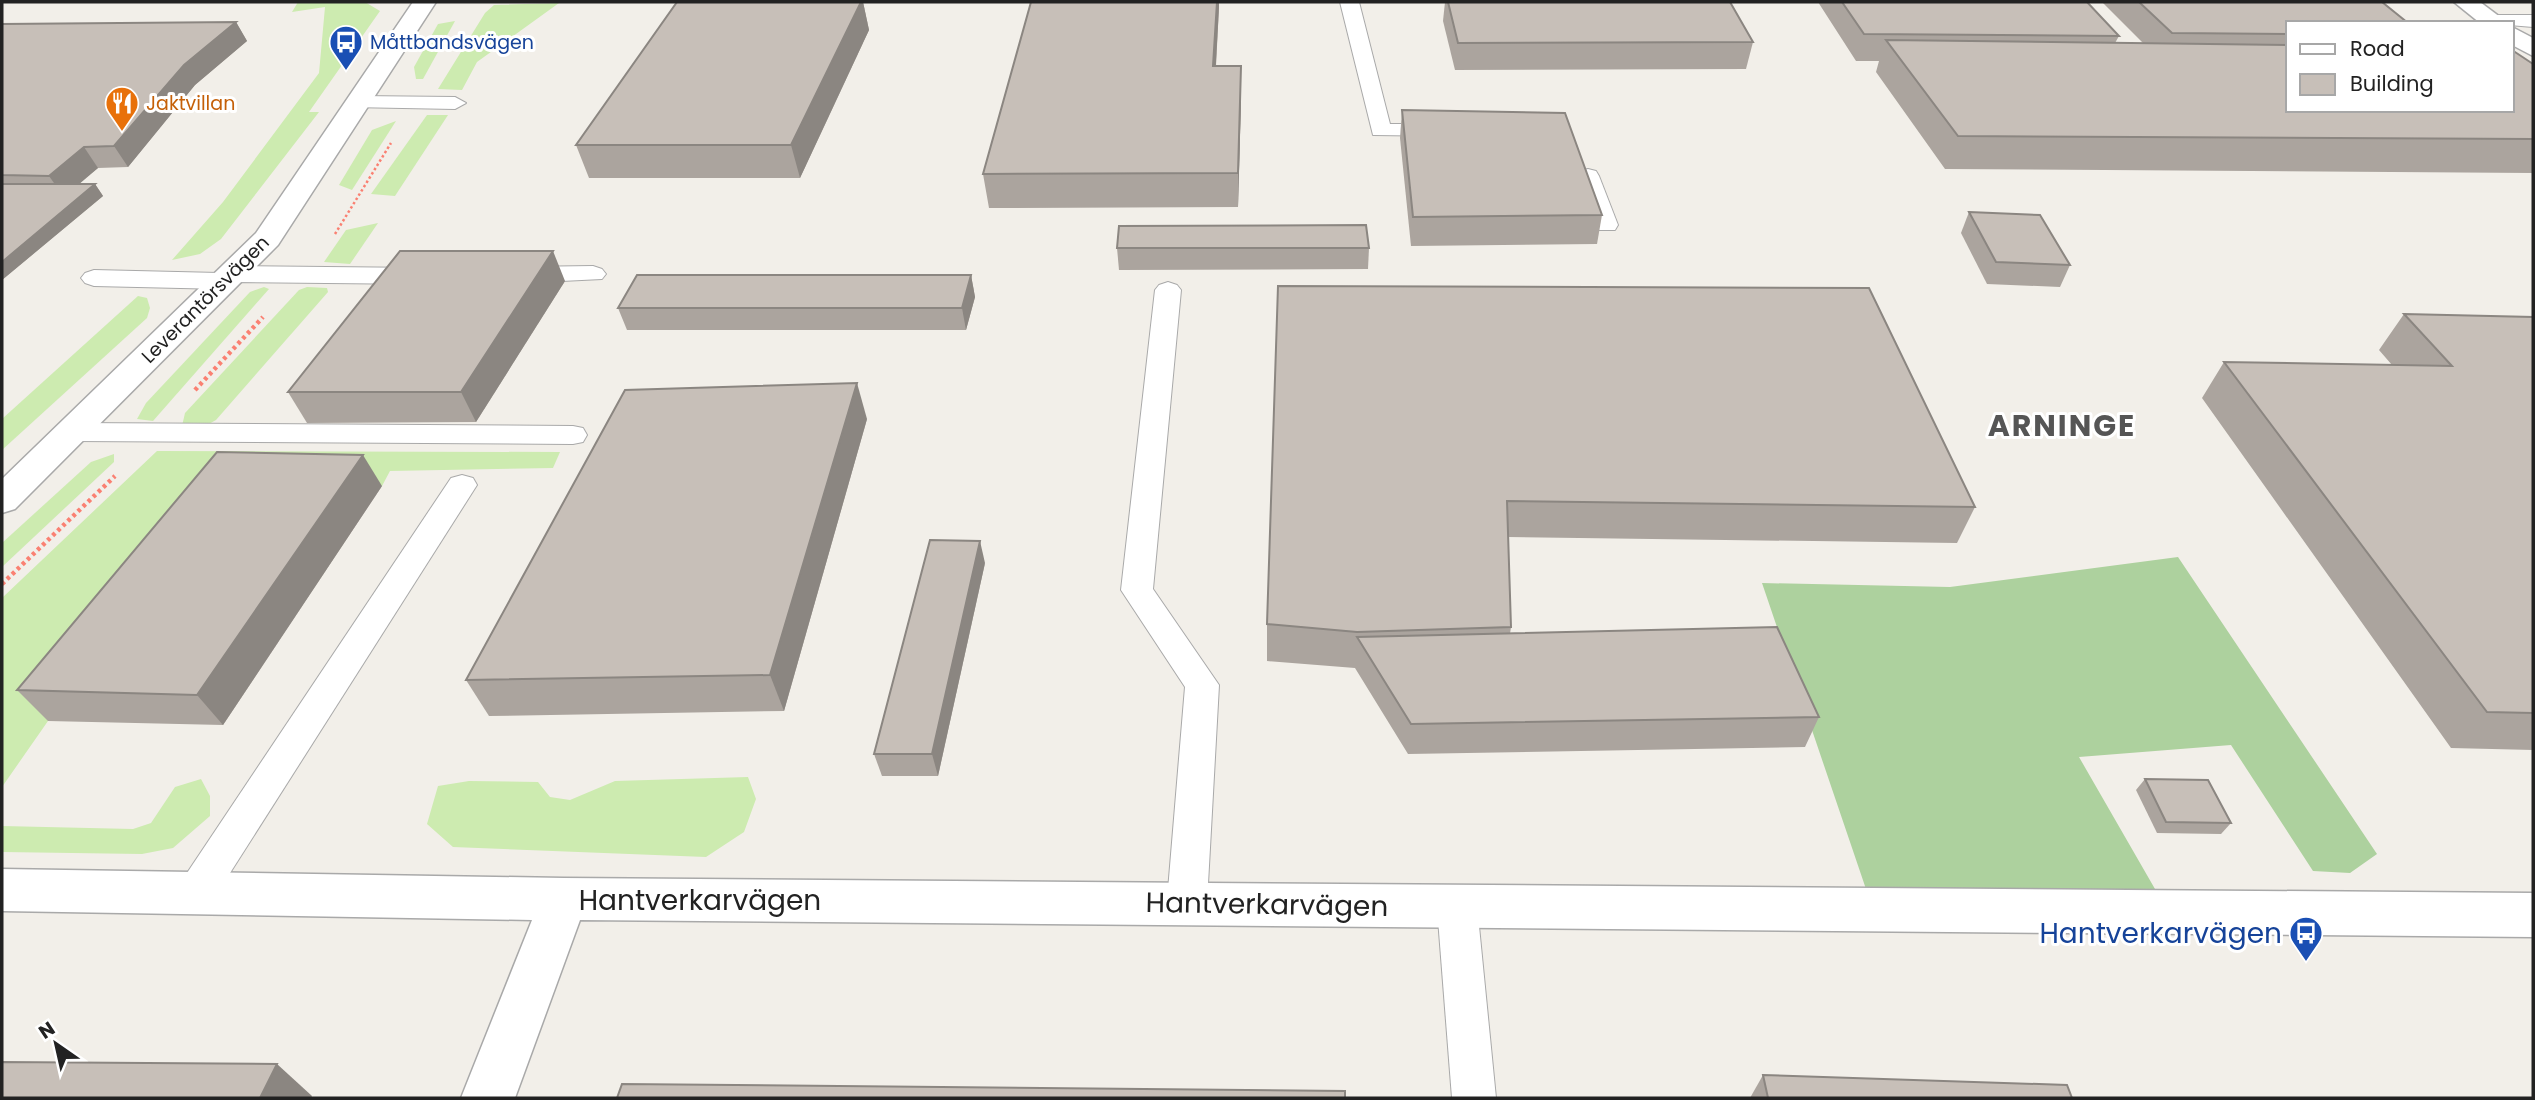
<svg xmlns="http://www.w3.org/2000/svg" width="2535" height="1100" font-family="Poppins,sans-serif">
  <rect width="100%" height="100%" fill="#f2efe9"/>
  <!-- grass -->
  <g fill="#cdebb0">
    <path d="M298,2H365L380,11L309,112H319L221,239L200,254L172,260L223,202L319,73L325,7L292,12Z"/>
    <path d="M559,3L477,62L462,90L438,89L485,13L494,5Z"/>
    <path d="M455,21L423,79H416L414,67L438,24Z"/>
    <path d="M427,115H448L395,196L371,194Z"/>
    <path d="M396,121L352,190L339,185L372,130Z"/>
    <path d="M378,223L350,264L324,262L346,230Z"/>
    <path d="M264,287L269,289L153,421L137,419L146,403L250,292Z"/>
    <path d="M307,287L327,288L328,292L216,420L200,429L182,426L185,413L299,290Z"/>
    <path d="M138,296L147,298L150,308L147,318L2,450V419Z"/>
    <path d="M157,451L560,452L553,468L390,471L382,486L48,721L2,787V598Z"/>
    <path d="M114,454V462L2,567V543L91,462Z"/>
    <path d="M748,777L756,799L744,832L706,857L453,847L427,824L438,786L469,781L538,782L550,797L570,800L615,781Z"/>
    <path d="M201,779L210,796V816L173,848L142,854L2,852V826L133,829L151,823L175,787Z"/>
  </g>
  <!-- forest -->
  <path fill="#add19e" d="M2178,557L2377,854L2350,873L2313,871L2231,745L2079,757L2155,889L1867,892L1762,583L1950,587Z"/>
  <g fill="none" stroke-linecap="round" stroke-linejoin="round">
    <defs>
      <g id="service">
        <path d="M1340,2H1359L1390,124H1444L1455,131L1452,136L1373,135Z"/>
        <path d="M2494,15H2533V27L2485,23L2487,17Z"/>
        <path d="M358,96L455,97L466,103L455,109L350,107L347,102L350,97Z"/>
        <path d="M1588,169L1596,171L1599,176L1618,225L1615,230H1597L1594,225L1577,176L1580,171Z"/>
        <path d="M231,266L424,268L433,271L437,276L433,281L424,284L236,282L233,286L224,289L94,286L85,283L81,278L85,273L94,270L219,273L222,269Z"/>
        <path d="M593,266L602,269L606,274L602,279L521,283L512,280L508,275L512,270L521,267Z"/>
        <path d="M1168,282L1177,285L1181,290L1153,589L1219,685L1207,902L1201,914L1187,920L1173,914L1167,902L1185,687L1121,590L1155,290L1159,285Z"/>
        <path d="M73,423L573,426L583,428L587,435L583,442L573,444L73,441L63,439L59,432L63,425Z"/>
        <path d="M462,475L473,478L477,485L209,906L195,911L181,906L175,894L181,882L451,478Z"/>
        <path d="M1457,888L1471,894L1477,906L1496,1098H1452L1437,906L1443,894Z"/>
      </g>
      <g id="minor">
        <path d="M413,2H436L278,245L15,509L2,513V479L256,233Z"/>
        <path d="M2454,2H2480L2508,23H2480Z"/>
        <path d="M2512,27L2533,38V56L2512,45Z"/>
        <path d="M2,869L564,878L2533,893V937L580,920L515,1098H461L532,920L2,911Z"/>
      </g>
    </defs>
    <!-- service casing -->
    <use href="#service" stroke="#a9a9a9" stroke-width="2"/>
    <!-- minor casing -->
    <use href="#minor" stroke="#a9a9a9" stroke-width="3"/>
    <!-- path-far1 -->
    <path stroke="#fa8072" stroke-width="2.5" stroke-dasharray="2.5 2.5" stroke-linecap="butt" d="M335,234L391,143"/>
    <!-- path -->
    <g stroke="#fa8072" stroke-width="4.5" stroke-dasharray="3.5 3.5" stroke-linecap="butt">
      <path d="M195,390L263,317"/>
      <path d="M2,584L115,476"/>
    </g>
    <!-- service -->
    <use href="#service" fill="#fff" fill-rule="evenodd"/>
    <!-- minor -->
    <use href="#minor" fill="#fff" fill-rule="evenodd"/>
  </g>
  <!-- wall -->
  <g fill="#aba49e">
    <path d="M677,2H863L869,30L800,178H589L576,145Z"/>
    <path d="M1445,2H1730L1753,42L1746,69L1455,70L1443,21Z"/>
    <path d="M1818,2H2087L2119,36L2115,43H2143L2102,2H2382L2288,23V110L2533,64V173L1945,169L1876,72L1879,61H1856Z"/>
    <path d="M1219,7L1216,66L1241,98L1238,207L989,208L983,174Z"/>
    <path d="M236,22L247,41L195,85L128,167L98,168L78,184H95L103,196L2,280V24Z"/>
    <path d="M1402,110L1602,215L1597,244L1411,246L1400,138Z"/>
    <path d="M1969,212L2070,265L2060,287L1987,284L1961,233Z"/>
    <path d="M1117,248H1369L1368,269L1119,270Z"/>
    <path d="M971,275L975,297L966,330H627L618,308Z"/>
    <path d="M565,281L476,422L307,423L288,392Z"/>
    <path d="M1278,286L1975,507L1957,543L1508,537L1511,627L1510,634L1819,717L1805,747L1408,754L1355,668L1267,661V624Z"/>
    <path d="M2404,314L2533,317V750L2451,748L2202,398L2224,362L2392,365L2379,350Z"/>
    <path d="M867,419L784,711L489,716L466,680Z"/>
    <path d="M382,486L223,725L48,721L17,690Z"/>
    <path d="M985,563L938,776H882L874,754Z"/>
    <path d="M2145,779L2231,823L2221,834L2157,833L2136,790Z"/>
    <path d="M1763,1075L2072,1098H1750Z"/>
  </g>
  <!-- shaded-wall -->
  <g fill="#8b8681">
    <path d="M861,2H863L869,30L800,178L791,145Z"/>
    <path d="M1217,2H1219V7L1214,98L1213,66Z"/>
    <path d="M236,22L247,41L195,85L128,167L114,146L184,65Z"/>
    <path d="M1241,66V98L1238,207V173Z"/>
    <path d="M84,147L98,168L64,197L49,176Z"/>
    <path d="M95,184L103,196L2,280V262Z"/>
    <path d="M553,251L565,281L476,422L461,392Z"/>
    <path d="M971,275L975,297L966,330L962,308Z"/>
    <path d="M857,383L867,419L784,711L770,675Z"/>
    <path d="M363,455L382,486L223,725L197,695Z"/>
    <path d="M980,541L985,563L938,776L932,754Z"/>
    <path d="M277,1064L312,1096L311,1098H260Z"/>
  </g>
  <!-- building -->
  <g fill="#c7bfb8" stroke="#8b8681" stroke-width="2">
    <path d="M677,2H861L791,145H576Z"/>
    <path d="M1031,2H1217L1213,66H1241L1238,173L983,174Z"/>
    <path d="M1448,2H1730L1753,42L1458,43Z"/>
    <path d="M1842,2H2087L2119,36L1864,34Z"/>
    <path d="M2139,2H2382L2408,23H2288V34L2172,33Z"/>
    <path d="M236,22L184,65L114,146L84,147L49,176L2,175V24Z"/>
    <path d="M1886,40L2288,45V110H2512V50L2533,64V139L1958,136Z"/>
    <path d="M1402,110L1565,113L1602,215L1413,217Z"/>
    <path d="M2,184H95L2,262Z"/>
    <path d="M1969,212L2040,215L2070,265L1996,262Z"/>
    <path d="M1366,225L1369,248H1117L1119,226Z"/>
    <path d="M400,251H553L461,392H288Z"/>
    <path d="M637,275H971L962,308H618Z"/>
    <path d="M1278,286L1869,288L1975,507L1507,501L1511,627L1357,632L1267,624Z"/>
    <path d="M2404,314L2533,317V713L2487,712L2224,362L2452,366Z"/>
    <path d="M857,383L770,675L466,680L625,390Z"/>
    <path d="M217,452L363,455L197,695L17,690Z"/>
    <path d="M930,540L980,541L932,754H874Z"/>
    <path d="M1777,627L1819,717L1411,724L1357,637Z"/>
    <path d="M2145,779L2208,780L2231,823L2166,822Z"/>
    <path d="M2,1062L277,1064L260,1098H2Z"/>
    <path d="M1763,1075L2067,1085L2072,1098H1768Z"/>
    <path d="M622,1084L1345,1091V1098H617Z"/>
  </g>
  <!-- icons -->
  <defs>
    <symbol id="bus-pin" viewBox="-11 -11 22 30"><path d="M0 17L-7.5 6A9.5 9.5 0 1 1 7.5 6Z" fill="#1a4fb4" stroke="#fff"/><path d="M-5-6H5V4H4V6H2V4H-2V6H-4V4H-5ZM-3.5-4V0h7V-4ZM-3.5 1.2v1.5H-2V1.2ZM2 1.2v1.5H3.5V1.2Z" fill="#fff"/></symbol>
    <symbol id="restaurant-pin" viewBox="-11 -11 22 30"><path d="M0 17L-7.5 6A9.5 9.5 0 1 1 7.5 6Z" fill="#e8710a" stroke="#fff"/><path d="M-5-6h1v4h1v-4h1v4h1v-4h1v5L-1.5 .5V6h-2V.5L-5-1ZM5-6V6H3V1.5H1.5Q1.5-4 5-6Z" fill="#fff"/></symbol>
  </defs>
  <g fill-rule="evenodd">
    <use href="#bus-pin" x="327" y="23" width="38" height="52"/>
    <use href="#restaurant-pin" x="103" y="84" width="38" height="52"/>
    <use href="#bus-pin" x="2287" y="914" width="38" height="52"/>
  </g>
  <g text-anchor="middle" stroke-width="6" stroke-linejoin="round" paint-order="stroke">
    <!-- far-transit labels -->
    <g font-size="19" fill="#164399" stroke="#fff" text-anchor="start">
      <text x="370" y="49">Måttbandsvägen</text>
    </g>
    <!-- far-food labels -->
    <g font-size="19" fill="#c56008" stroke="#fff" text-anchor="start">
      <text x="146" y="110">Jaktvillan</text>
    </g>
    <!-- far-street labels -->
    <g font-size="19" fill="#222" stroke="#fff">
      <text transform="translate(205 299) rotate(-45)" y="7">Leverantörsvägen</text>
    </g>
    <!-- near-street labels -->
    <g font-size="28" fill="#222" stroke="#fff">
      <text x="700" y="910">Hantverkarvägen</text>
      <text transform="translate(1267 904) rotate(1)" y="10">Hantverkarvägen</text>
    </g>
    <!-- near-transit labels -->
    <g font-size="28" fill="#164399" stroke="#fff" text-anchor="end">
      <text x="2282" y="943">Hantverkarvägen</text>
    </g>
    <!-- district labels -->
    <g font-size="30" font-weight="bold" letter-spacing="2" fill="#555" stroke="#fff">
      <text x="2062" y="436">ARNINGE</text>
    </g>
  </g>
  <!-- border -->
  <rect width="2535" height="1100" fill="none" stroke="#222222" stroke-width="7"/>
  <!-- legend -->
  <rect x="2286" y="21" width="228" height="91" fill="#ffffff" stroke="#a7a7a7" stroke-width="2"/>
  <rect x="2300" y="44" width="35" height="10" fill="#ffffff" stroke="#a7a7a7" stroke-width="2"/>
  <text x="2350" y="56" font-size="21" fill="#222222">Road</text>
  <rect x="2300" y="74" width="35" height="21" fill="#c7bfb8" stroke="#a7a7a7" stroke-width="2"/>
  <text x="2350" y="91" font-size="21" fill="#222222">Building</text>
  <!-- north arrow -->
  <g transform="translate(56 1044) rotate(326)" stroke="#ffffff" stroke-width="5" paint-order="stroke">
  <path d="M0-5L12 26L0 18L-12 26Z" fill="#222222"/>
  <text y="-10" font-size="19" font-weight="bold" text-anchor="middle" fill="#222222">N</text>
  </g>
</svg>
